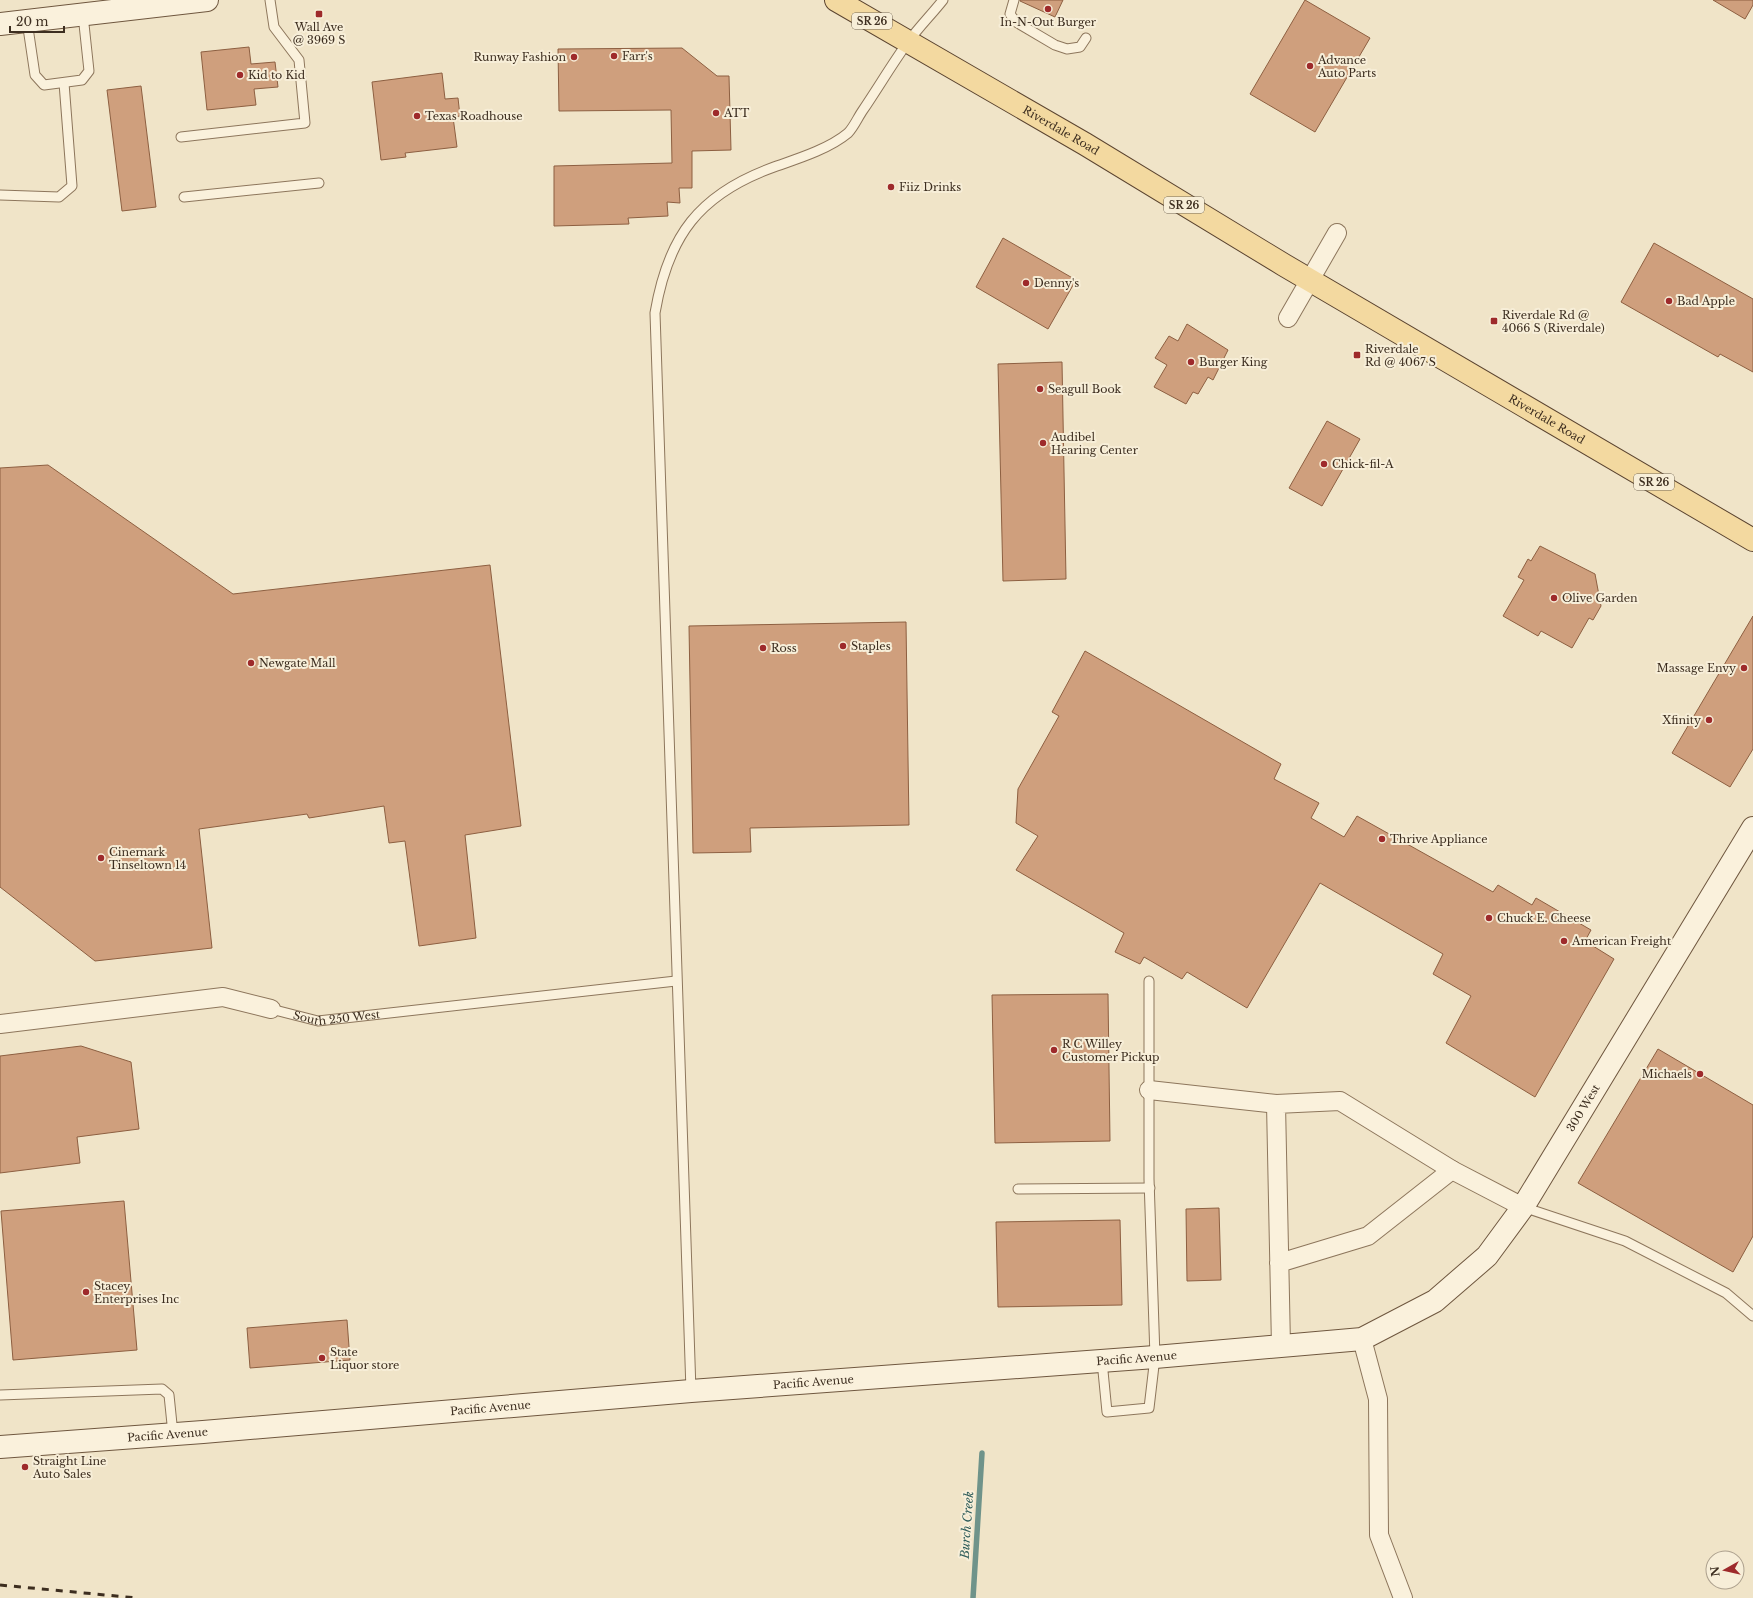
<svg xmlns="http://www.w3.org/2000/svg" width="1753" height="1598" font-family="'Libre Baskerville',serif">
  <rect width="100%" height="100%" fill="#f0e4c8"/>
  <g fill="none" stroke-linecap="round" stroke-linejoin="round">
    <!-- stream -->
    <path stroke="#6f938a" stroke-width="5.5" d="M973,1598L982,1453"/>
  </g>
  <!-- building -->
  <g fill="#cf9f7d" stroke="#8d5f41">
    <path d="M1020,0H1063L1055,17L1020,1Z"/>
    <path d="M1305,0L1370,38L1315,132L1250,94Z"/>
    <path d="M1713,0H1753V5L1745,19Z"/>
    <path d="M249,47L251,64L275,62L278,87L254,89L256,105L207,110L201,52Z"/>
    <path d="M682,48L717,76H729L731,150L692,151V188H679L680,203L667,202L668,216L628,218L629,224L554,226V166L672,163L671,110L559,111L558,49Z"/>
    <path d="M442,73L445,99L458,98L460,116L453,117L457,147L405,153L406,157L381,160L372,82Z"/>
    <path d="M141,86L156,207L122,211L107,90Z"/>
    <path d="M1003,238L1076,280L1048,329L976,287Z"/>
    <path d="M1654,243L1753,299V372L1720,354L1718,357L1621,302Z"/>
    <path d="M1187,324L1228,350L1213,380L1208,377L1198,394L1193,392L1186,404L1154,387L1167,365L1155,358L1169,336L1178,341Z"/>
    <path d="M1062,362L1066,579L1003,581L998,364Z"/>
    <path d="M1327,421L1360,439L1322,506L1289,488Z"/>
    <path d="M48,465L233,594L490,565L521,826L465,835L476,938L419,946L405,841L389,843L384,806L309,818L307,814L199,829L212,948L95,961L0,887V468Z"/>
    <path d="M1540,546L1595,574L1601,606L1593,620L1589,618L1572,648L1541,631L1538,636L1503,616L1524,580L1518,577L1528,559L1531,561Z"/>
    <path d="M1753,616V749L1730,787L1672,753Z"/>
    <path d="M906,622L909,825L750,828L751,852L693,853L689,626Z"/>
    <path d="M1085,651L1281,764L1274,779L1319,803L1311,818L1344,837L1357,816L1493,892L1498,885L1532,905L1536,898L1591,930L1585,941L1614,959L1535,1097L1446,1043L1471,996L1433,974L1443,954L1320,883L1247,1008L1187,972L1182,979L1144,957L1140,964L1115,952L1124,933L1016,870L1038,836L1016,823L1018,789L1059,716L1052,712Z"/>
    <path d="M1108,994L1110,1141L995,1143L992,995Z"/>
    <path d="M81,1046L131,1062L139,1129L77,1137L80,1163L0,1173V1056Z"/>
    <path d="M1658,1049L1753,1105V1236L1733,1272L1578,1183Z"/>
    <path d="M124,1201L137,1350L13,1360L1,1211Z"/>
    <path d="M1219,1208L1221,1280L1187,1281L1186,1209Z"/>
    <path d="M1120,1220L1122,1305L998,1307L996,1222Z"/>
    <path d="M347,1320L350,1360L250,1368L247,1328Z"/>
  </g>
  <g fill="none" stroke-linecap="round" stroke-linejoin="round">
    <defs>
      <g id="lane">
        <path d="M1014,0L1010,14L1016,22L1055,45L1067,49L1080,47L1086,38"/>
        <path d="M27,21L35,75L44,85L82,80L89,71L83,15"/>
        <path d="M181,137L305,123L299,60L274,27L270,0"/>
        <path d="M0,195L59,197L72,186L64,83"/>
        <path d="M184,197L319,183"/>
        <path id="s1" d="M271,1009L318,1021L676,981"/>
        <path d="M1018,1189L1150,1188"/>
        <path d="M1523,1207L1625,1241L1726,1293L1753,1316"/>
        <path d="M1102,1361L1107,1412L1149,1408L1155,1357L1149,1179V981"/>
        <path d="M691,1391L655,313C668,236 699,194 774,167C797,159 829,149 848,133C854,127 858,117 863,110C878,88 892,64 908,42C919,27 932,14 943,0"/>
        <path d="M0,1395L162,1389L169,1395L173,1434"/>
      </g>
      <g id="street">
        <path d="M1288,318L1337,233"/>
        <path d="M0,1024L223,997L271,1009"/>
        <path d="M1149,1090L1276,1104"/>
        <path d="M1452,1170L1523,1207"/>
        <path d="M1279,1263L1368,1236L1452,1170L1340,1101L1276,1104L1281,1346"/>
        <path d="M1362,1339L1378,1399L1379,1535L1403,1598"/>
      </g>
      <g id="secondary">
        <path d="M0,24L207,0"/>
        <path id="s2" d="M0,1447L203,1432L691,1391L1155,1357L1362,1339L1435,1301L1487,1256L1523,1207L1753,828"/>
      </g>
      <g id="primary">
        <path id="s3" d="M836,0L1085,144L1284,265L1753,540"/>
      </g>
    </defs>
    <!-- lane casing -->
    <use href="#lane" stroke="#8d765c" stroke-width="11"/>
    <!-- street casing -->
    <use href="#street" stroke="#8d765c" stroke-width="20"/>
    <!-- secondary casing -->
    <use href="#secondary" stroke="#6f573f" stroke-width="24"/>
    <!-- primary casing -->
    <use href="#primary" stroke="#5b4430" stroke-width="24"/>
    <!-- lane -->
    <use href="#lane" stroke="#faf1dc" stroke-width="9"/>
    <!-- street -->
    <use href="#street" stroke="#faf1dc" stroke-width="18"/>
    <!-- secondary -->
    <use href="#secondary" stroke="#faf1dc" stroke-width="22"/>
    <!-- primary -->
    <use href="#primary" stroke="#f3d9a0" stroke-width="22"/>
    <!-- rail -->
    <path stroke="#3d2e20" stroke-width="3" stroke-dasharray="7 7" stroke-linecap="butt" d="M0,1585L137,1598"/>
  </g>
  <!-- markers -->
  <g fill="#9e2a2b" stroke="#f7eed8" stroke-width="1.5">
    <circle cx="1048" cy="9" r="4"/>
    <rect x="315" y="10" width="8" height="8" rx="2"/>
    <circle cx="614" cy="56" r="4"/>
    <circle cx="574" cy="57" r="4"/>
    <circle cx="1310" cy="66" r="4"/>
    <circle cx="240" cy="75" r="4"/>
    <circle cx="716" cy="113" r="4"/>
    <circle cx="417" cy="116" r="4"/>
    <circle cx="891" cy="187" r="4"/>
    <circle cx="1026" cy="283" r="4"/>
    <circle cx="1669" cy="301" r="4"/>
    <rect x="1490" y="317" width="8" height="8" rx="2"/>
    <rect x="1353" y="351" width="8" height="8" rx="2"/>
    <circle cx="1191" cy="362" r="4"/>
    <circle cx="1040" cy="389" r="4"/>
    <circle cx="1043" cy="443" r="4"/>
    <circle cx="1324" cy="464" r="4"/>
    <circle cx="1554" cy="598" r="4"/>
    <circle cx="843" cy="646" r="4"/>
    <circle cx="763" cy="648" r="4"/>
    <circle cx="251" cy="663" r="4"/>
    <circle cx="1744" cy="668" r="4"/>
    <circle cx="1709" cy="720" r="4"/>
    <circle cx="1382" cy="839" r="4"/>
    <circle cx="101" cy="858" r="4"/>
    <circle cx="1489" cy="918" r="4"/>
    <circle cx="1564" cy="941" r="4"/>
    <circle cx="1054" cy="1050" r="4"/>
    <circle cx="1700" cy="1074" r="4"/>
    <circle cx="86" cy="1292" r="4"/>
    <circle cx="322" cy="1358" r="4"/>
    <circle cx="25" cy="1467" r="4"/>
  </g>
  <g text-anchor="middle" stroke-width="4" stroke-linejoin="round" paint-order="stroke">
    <!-- shield labels -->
    <g fill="#f7eed8" stroke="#756857" stroke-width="1">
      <rect x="852" y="13" width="40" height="16" rx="3"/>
      <rect x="1164" y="197" width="40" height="16" rx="3"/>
      <rect x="1634" y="474" width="40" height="16" rx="3"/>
    </g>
    <g font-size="10" font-weight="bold" fill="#3d2e20">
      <text x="872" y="25">SR 26</text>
      <text x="1184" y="209">SR 26</text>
      <text x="1654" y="486">SR 26</text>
    </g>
    <!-- poi labels -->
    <g font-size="11" fill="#3d2e20" stroke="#f7eed8" text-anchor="start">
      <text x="1048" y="26" text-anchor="middle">In-N-Out Burger</text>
      <text x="319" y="31" text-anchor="middle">Wall Ave<tspan x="319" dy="13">@ 3969 S</tspan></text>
      <text x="622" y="60">Farr's</text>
      <text x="566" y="61" text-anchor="end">Runway Fashion</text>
      <text x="1318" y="64">Advance<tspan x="1318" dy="13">Auto Parts</tspan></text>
      <text x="248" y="79">Kid to Kid</text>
      <text x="724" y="117">ATT</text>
      <text x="425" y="120">Texas Roadhouse</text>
      <text x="899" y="191">Fiiz Drinks</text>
      <text x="1034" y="287">Denny's</text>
      <text x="1677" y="305">Bad Apple</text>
      <text x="1502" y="319">Riverdale Rd @<tspan x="1502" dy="13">4066 S (Riverdale)</tspan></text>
      <text x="1365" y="353">Riverdale<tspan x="1365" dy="13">Rd @ 4067 S</tspan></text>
      <text x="1199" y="366">Burger King</text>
      <text x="1048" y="393">Seagull Book</text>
      <text x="1051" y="441">Audibel<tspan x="1051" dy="13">Hearing Center</tspan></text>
      <text x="1332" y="468">Chick-fil-A</text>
      <text x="1562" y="602">Olive Garden</text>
      <text x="851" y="650">Staples</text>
      <text x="771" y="652">Ross</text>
      <text x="259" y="667">Newgate Mall</text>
      <text x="1736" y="672" text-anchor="end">Massage Envy</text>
      <text x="1701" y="724" text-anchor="end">Xfinity</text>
      <text x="1390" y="843">Thrive Appliance</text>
      <text x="109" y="856">Cinemark<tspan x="109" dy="13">Tinseltown 14</tspan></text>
      <text x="1497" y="922">Chuck E. Cheese</text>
      <text x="1572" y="945">American Freight</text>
      <text x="1062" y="1048">R C Willey<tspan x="1062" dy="13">Customer Pickup</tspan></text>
      <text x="1692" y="1078" text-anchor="end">Michaels</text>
      <text x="94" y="1290">Stacey<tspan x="94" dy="13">Enterprises Inc</tspan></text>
      <text x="330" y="1356">State<tspan x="330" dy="13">Liquor store</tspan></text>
      <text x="33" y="1465">Straight Line<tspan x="33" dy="13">Auto Sales</tspan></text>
    </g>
    <!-- street labels -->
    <g font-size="11" fill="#3d2e20" stroke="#f7eed8">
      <text dy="4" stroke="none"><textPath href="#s3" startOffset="260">Riverdale Road</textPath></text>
      <text dy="4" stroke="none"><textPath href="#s3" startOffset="825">Riverdale Road</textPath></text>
      <text dy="4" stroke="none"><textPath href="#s1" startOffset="67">South 250 West</textPath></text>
      <text dy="4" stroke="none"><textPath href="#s2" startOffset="1694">300 West</textPath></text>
      <text dy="4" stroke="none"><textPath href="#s2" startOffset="1140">Pacific Avenue</textPath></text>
      <text dy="4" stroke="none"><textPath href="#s2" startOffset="816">Pacific Avenue</textPath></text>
      <text dy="4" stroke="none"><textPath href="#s2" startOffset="492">Pacific Avenue</textPath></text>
      <text dy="4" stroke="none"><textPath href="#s2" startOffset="168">Pacific Avenue</textPath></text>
    </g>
    <!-- water labels -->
    <g font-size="12" font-style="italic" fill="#2f5d5a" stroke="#f7eed8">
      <text transform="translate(967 1525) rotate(-86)" y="4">Burch Creek</text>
    </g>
  </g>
  <!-- north arrow -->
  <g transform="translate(1725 1570) rotate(262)"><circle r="19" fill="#f7eed8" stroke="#ada18e"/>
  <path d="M0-3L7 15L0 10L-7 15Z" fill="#9e2a2b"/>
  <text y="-6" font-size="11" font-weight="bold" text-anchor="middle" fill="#3d2e20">N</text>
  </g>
  <!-- scale -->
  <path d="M10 26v6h54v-6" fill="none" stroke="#3d2e20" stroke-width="2"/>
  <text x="16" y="26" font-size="12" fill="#3d2e20" stroke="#f7eed8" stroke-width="3" paint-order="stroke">20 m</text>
</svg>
